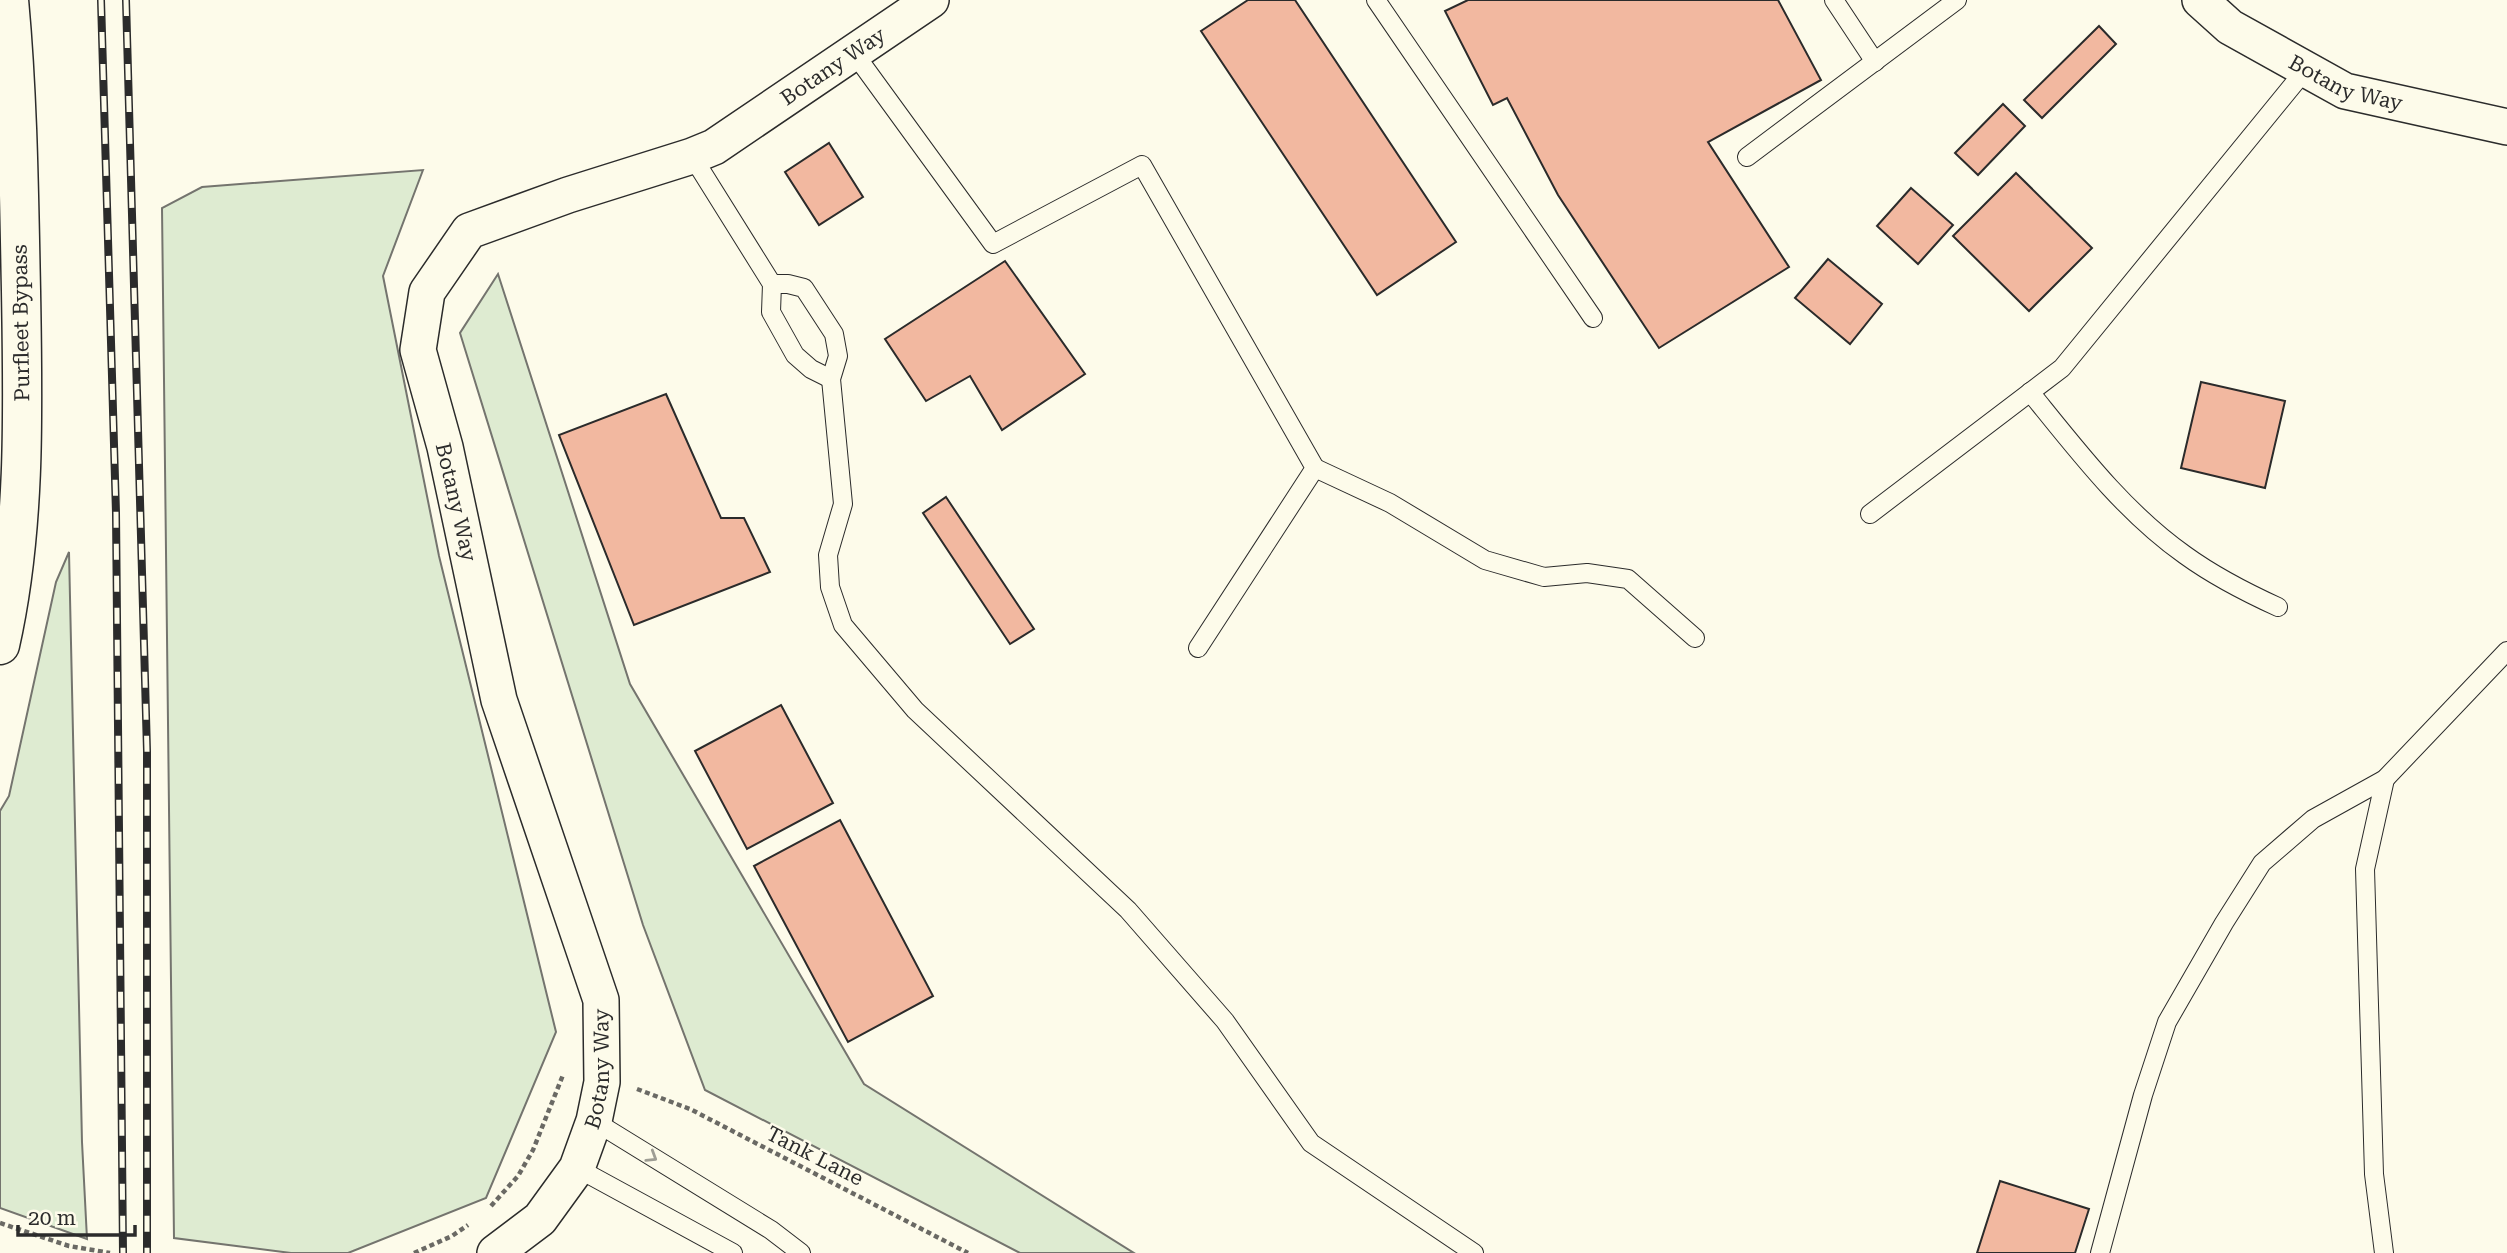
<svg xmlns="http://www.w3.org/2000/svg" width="2507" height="1253" font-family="'Roboto Serif',serif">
  <rect width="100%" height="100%" fill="#fdfbea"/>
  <!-- green -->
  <g fill="#deebd1" stroke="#74746e" stroke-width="2">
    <path d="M423,170L383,276L439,556L556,1032L486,1198L348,1253H291L174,1238L162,208L202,187Z"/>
    <path d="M498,274L630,684L864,1084L1134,1253H1020L705,1090L643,925L460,333Z"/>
    <path d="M69,552L82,1142L87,1239L0,1208V811L9,796L56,582Z"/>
  </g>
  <!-- building -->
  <g fill="#f2b8a0" stroke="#2b2b2b" stroke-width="2">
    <path d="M1248,0H1295L1456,242L1377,295L1201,31Z"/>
    <path d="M1468,0H1778L1821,80L1708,142L1789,267L1659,348L1558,195L1507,98L1493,105L1445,11Z"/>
    <path d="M2099,26L2116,44L2042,118L2024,100Z"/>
    <path d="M2003,104L2025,126L1978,175L1955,153Z"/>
    <path d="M829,143L863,197L819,225L785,172Z"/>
    <path d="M2016,173L2092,248L2029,311L1953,236Z"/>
    <path d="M1911,188L1953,225L1918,264L1877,226Z"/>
    <path d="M1828,259L1882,304L1850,344L1795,298Z"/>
    <path d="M1005,261L1085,374L1002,430L970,376L926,401L885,339Z"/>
    <path d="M2201,382L2285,401L2265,488L2181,468Z"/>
    <path d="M666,394L721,518H744L770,572L634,625L559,435Z"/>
    <path d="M946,497L1034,629L1010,644L923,513Z"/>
    <path d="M781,705L833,803L747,849L695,751Z"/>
    <path d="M840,820L933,996L848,1042L754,866Z"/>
    <path d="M2000,1181L2089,1209L2075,1253H1977Z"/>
  </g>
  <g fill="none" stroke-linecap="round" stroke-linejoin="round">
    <defs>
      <g id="lane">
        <path d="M1376,0L1593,318"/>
        <path d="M1834,0L1875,62"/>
        <path d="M854,53L993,244L1142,165L1315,468L1198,648"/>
        <path d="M692,156L772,284L771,312L795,355L811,369L831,379"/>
        <path d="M1747,157L1957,0"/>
        <path d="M772,284H788L804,288L834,334L838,356L831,379L843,504L828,555L830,587L843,625L915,710L1128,910L1225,1021L1311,1143L1474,1253"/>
        <path d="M2030,392C2077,450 2124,512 2185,555C2214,576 2245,592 2278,607"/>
        <path d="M1315,468L1390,503L1485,560L1544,577L1587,573L1628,579L1695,638"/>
        <path d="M1870,514L2062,368L2306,69"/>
        <path d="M594,1121L771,1230L801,1253"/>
        <path d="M577,1168L733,1253"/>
        <path d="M2100,1253L2143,1095L2167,1022L2224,923L2262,863L2313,819L2385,779L2507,651"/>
        <path d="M2384,1253L2374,1174L2365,869L2385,779"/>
      </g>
      <g id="street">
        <path id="s1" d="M2200,0L2230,27L2345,91L2507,127"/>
        <path id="s2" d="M495,1253L540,1219L577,1168L594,1121L602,1082L601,1000L499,700L445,447L418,350L427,292L469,231L568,195L692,156L714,147L931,0"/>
      </g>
      <path id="primary" d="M0,645C26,530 23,408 21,291C19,194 18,97 9,0"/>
    </defs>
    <!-- lane casing -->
    <use href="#lane" stroke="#2b2b2b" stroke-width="20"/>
    <!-- street casing -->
    <use href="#street" stroke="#2b2b2b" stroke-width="38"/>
    <!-- primary casing -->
    <use href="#primary" stroke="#2b2b2b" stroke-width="41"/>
    <!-- path -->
    <g stroke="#6a6964" stroke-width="4.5" stroke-dasharray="5 3.5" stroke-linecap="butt">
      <path d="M637,1089L690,1109L968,1253"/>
      <path d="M491,1206L518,1176L533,1150L563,1075"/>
      <path d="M0,1223L69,1246L110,1253"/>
      <path d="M414,1253L452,1236L468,1225"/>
    </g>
    <!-- lane -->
    <use href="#lane" stroke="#fdfbea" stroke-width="18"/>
    <!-- street -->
    <use href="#street" stroke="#fdfbea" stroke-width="35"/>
    <!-- primary -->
    <use href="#primary" stroke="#fdfbea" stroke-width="38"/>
    <defs>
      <g id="rail">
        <path d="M101,0L116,513L123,1253"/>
        <path d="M126,0L147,751V1253"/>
      </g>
    </defs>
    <!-- rail casing -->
    <use href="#rail" stroke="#2b2b2b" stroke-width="8"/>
    <!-- rail -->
    <use href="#rail" stroke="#fdfbea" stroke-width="5" stroke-dasharray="16" stroke-linecap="butt"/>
  </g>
  <!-- one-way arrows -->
  <defs><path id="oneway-chevron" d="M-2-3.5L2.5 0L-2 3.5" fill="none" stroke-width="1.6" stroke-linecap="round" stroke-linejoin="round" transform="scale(1.75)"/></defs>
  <use stroke="#9e9d94" href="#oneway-chevron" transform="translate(652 1157) rotate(32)"/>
  <g text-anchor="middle" stroke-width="5" stroke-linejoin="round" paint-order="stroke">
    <!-- street labels -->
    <g font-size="21" fill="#2b2b2b" stroke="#fdfbea">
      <text dy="7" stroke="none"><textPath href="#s2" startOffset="1503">Botany Way</textPath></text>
      <text dy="7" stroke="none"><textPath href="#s1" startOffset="170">Botany Way</textPath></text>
      <text transform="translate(21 323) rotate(-91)" y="7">Purfleet Bypass</text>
      <text transform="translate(456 502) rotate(77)" y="7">Botany Way</text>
      <text dy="7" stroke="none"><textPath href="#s2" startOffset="222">Botany Way</textPath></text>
      <text transform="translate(815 1156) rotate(27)" y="7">Tank Lane</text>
    </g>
  </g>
  <!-- scale -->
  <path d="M18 1225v10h117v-10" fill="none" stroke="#2b2b2b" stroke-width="3.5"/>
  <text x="28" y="1225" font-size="21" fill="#2b2b2b" stroke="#fdfbea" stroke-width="5" paint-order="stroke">20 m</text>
</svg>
